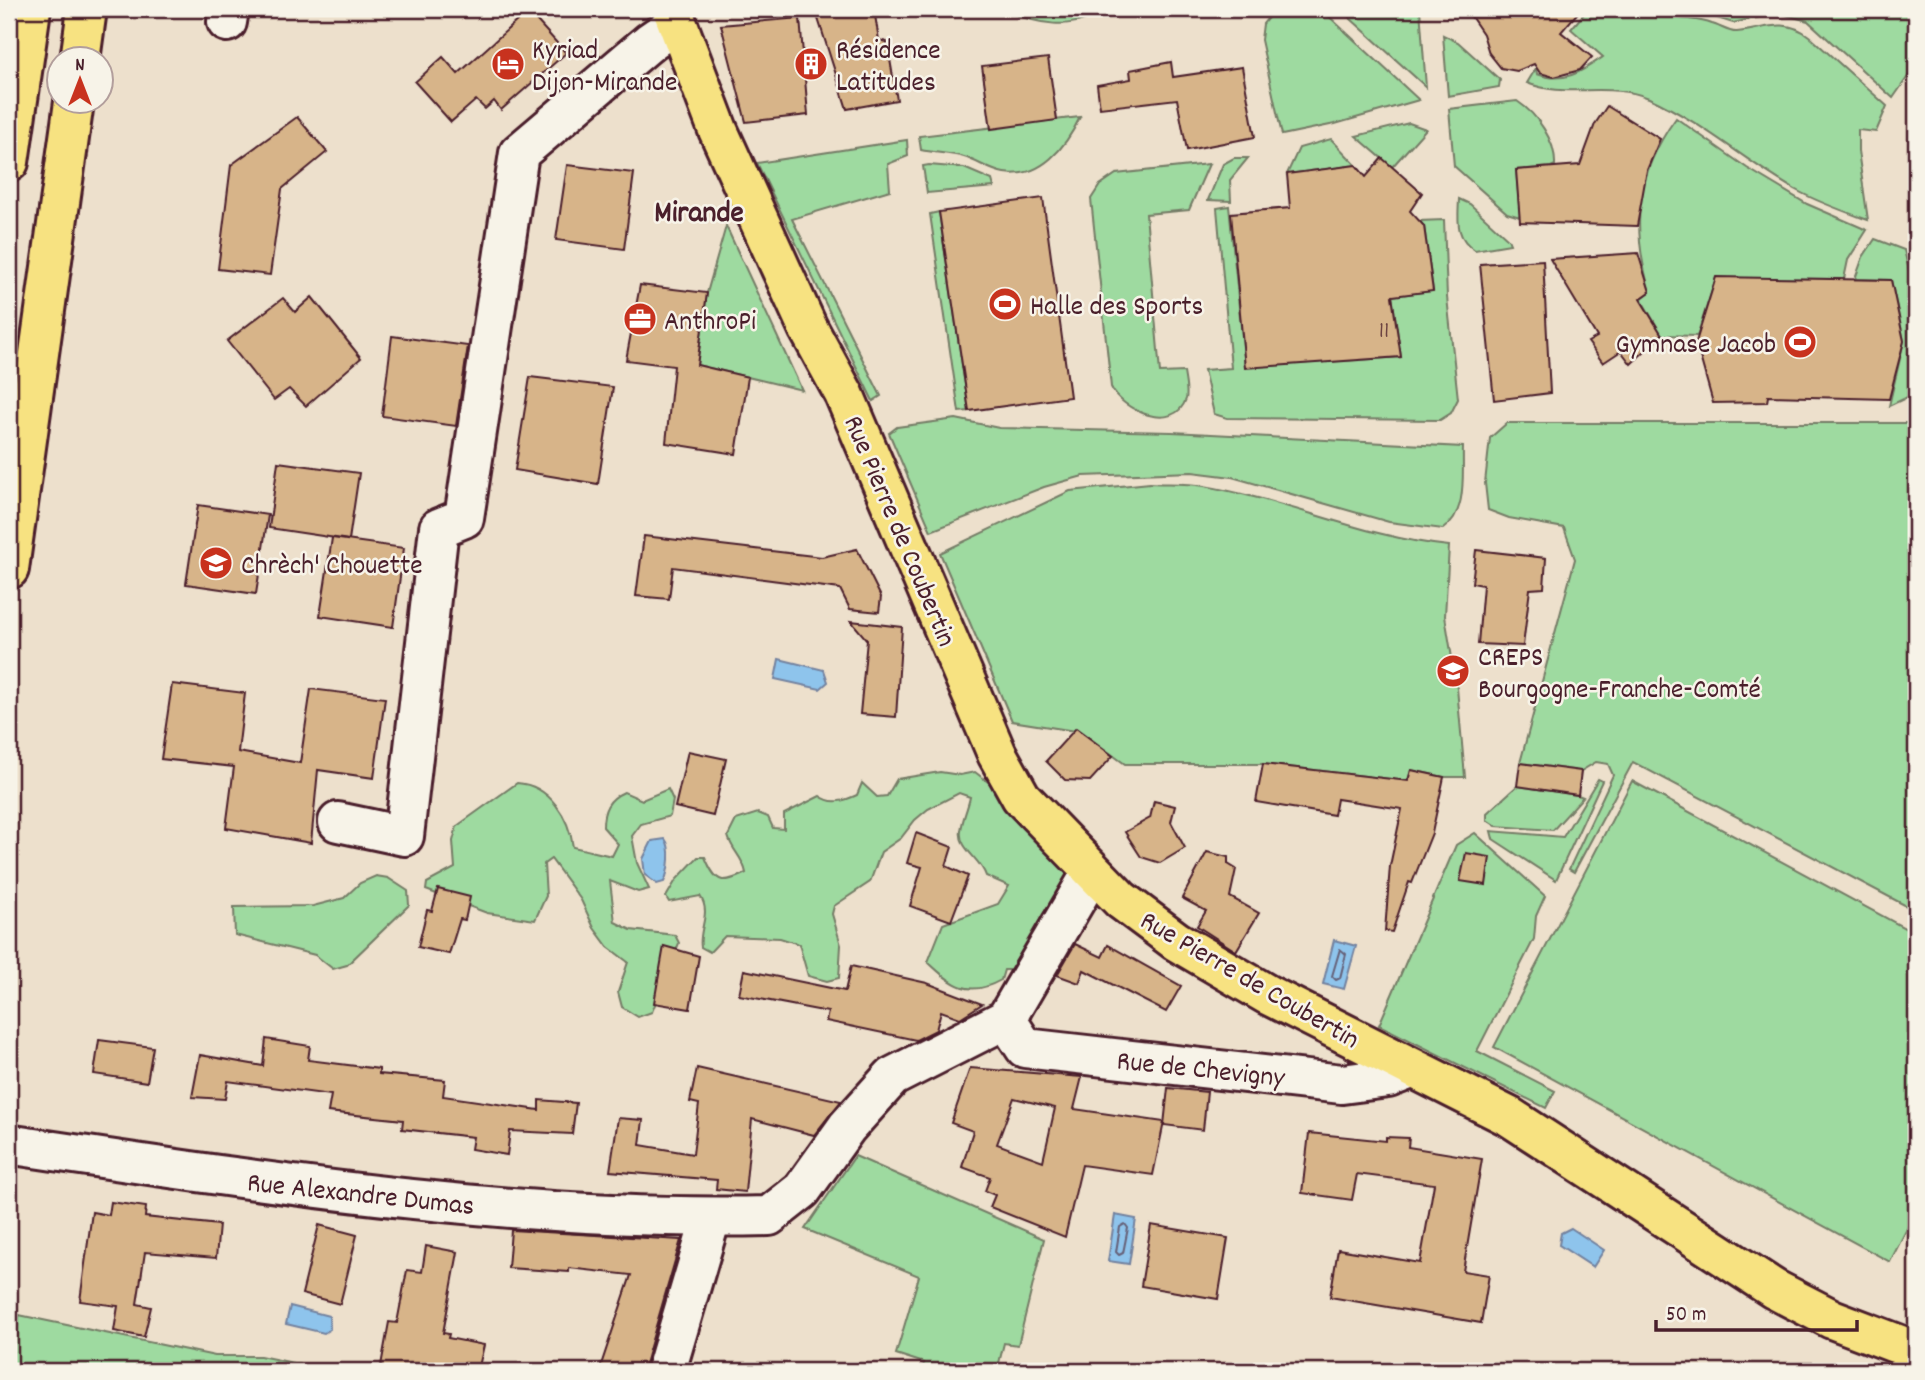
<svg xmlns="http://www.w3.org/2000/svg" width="1925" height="1380" font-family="Dekko,sans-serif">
  <rect width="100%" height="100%" fill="#ede0cc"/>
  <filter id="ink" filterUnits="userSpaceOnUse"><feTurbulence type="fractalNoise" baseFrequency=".0143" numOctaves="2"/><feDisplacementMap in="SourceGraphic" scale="14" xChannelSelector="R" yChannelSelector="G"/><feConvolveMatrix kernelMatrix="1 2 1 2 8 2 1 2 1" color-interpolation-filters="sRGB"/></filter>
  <g filter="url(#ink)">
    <!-- green -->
    <g fill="#9edaa0" stroke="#747c66" stroke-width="2">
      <path d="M1001,9H1105C1072,33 1036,24 1001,9Z"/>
      <path d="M1275,9H1321L1419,100L1335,124L1282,135L1261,40L1263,24Z"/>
      <path d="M1340,9H1420L1426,87Z"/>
      <path d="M1588,9H1656C1671,21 1694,17 1712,24C1720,26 1730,33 1737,32C1765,29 1784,17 1809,36L1887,106L1876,132L1858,130V151L1868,220C1843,211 1817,202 1794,189C1744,160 1702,122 1649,98C1610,81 1565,99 1527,83L1536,68L1537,74C1564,84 1581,72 1603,57L1571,29Z"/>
      <path d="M1688,9H1916V65L1893,98L1808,21L1778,13L1733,23Z"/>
      <path d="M1443,35L1458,42L1500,80L1499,87L1448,96Z"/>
      <path d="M1517,101C1537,114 1556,141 1555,165L1551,167L1516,170L1520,217L1507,213L1454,166L1449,109Z"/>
      <path d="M1080,117C1066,147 1041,179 1004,173C991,171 977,161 964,157C950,153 935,153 921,150L919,136Z"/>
      <path d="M1676,118L1747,168L1807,204L1867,230L1848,260L1844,279L1716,278L1697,336L1662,335L1641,299L1650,292C1631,227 1635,174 1676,118Z"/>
      <path d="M1409,123L1426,129L1392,167L1356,136Z"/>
      <path d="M1331,139L1356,165L1287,174L1299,148Z"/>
      <path d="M907,140L908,156L888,164L890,190L792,219L881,396L873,401L757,163Z"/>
      <path d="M1234,158H1248L1230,180L1231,201L1208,200L1223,164Z"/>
      <path d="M1209,164L1189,210L1146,214L1160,373L1184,372C1185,380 1188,392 1186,399C1174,434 1121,410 1111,387L1091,199L1100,185L1116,174Z"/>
      <path d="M929,165L964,168L992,180L994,187L927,193L923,166Z"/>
      <path d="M1459,199L1470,204L1508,239L1510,244L1475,250C1455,237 1458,221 1459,199Z"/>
      <path d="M1229,206L1245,367L1401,357L1392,296L1433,291L1424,226L1419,221L1444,220L1447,297L1458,399L1451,413L1440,420L1227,418L1214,414L1204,370L1231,368L1217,208Z"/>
      <path d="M939,212L969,411L959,412L930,214Z"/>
      <path d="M726,226L802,390L697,365L707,293Z"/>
      <path d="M1875,239L1904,250L1916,300V393L1889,406L1904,341L1891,280L1855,279L1863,257Z"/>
      <path d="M956,419L999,428L1172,432L1463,447C1462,474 1468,512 1443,529L1389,522L1232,477L1192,472L1083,476L1044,487L931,531L889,433L897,427Z"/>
      <path d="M1507,423H1916V911L1633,762L1574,872L1569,869L1613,775L1608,764L1596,762L1581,771L1520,763L1575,559L1564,528L1509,518L1488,510L1485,483L1490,438Z"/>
      <path d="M1150,483C1168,484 1187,483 1204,486C1287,500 1365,538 1449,546L1445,616L1457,688L1465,777H1444L1411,770L1408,781L1263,764H1125L1081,732L1012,721L940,553L1070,491Z"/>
      <path d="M940,772L960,775L975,772L1001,792L1067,870L1069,885C1050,909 1035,909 1039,943L1014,970H1004L1001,980C969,998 953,986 928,962L943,924L998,904L1009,886L986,876C981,859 958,848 961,831C962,820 968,808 970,797L959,793L928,809L915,820L901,838L881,852L870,882L834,906L832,914L841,945L839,978L827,981L808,976L799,944L780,938L725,936L710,952L701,947C698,929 712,913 700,896L669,902L666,897L676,880L698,857H705C716,883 721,885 746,873C743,857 732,851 728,836L736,820L758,813L768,817L773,828L784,829V814L820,796C832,805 844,801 857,795L862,783L877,797L887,796L897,779Z"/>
      <path d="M1598,779L1602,781L1556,880L1493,839L1491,831L1563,837Z"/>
      <path d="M1632,781L1916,934V1211L1890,1262L1494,1047Z"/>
      <path d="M517,783C550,785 569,818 573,847L612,856L618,844L603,827C603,810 608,799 624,792L642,800L668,789L673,800L670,816L641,824L632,836L637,863L649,889L638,892L610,881L615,922L631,930L675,935L679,943L652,1012L638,1017L622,1007L618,992L628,962L608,947L594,928L581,900L551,859L544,864L546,896L535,920L487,913L426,890L427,883L455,868L453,841L457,826Z"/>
      <path d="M1517,786L1578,795L1583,797L1553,830L1496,826L1487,820V813Z"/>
      <path d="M1475,833L1545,896L1536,916L1534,939L1477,1051L1555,1091L1546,1108L1379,1025L1456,845Z"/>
      <path d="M376,876L388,878L408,891L409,905L347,965L333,969L315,955L235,935L234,907L313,906L344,898L360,883Z"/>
      <path d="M855,1156L1044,1239L1018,1345L1004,1343L997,1371H922L924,1363L896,1354L919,1276L805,1229Z"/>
      <path d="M19,1315L215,1356H260L332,1371H10Z"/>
    </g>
    <!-- water -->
    <g fill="#8ec4ec" stroke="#73829f" stroke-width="2">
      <path d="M779,659L824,670L828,682L820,689L775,679Z"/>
      <path d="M665,839C672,847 669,871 664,882L657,884L645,875L643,859L652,841Z"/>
      <path d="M1334,940L1356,946L1344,989L1323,984Z"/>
      <path d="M1115,1215L1136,1219L1129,1264L1108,1261Z"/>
      <path d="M1571,1228L1604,1250L1593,1267L1559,1245L1561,1233Z"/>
      <path d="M290,1306L329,1316L330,1329L324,1333L286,1324Z"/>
    </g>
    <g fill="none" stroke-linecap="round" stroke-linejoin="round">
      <!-- shore -->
      <g stroke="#656178" stroke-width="2">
        <path d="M1340,949L1346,954L1340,978L1336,980L1332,976Z"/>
        <path d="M1125,1224L1128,1228L1123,1253L1119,1255L1116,1252L1120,1227Z"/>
      </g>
    </g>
    <!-- building -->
    <g fill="#d7b489" stroke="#4a1f2b" stroke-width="2" fill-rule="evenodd">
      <path d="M815,9H874L879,40L887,42L897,100L847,109Z"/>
      <path d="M1466,9H1581L1561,32L1592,57L1580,70L1554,77L1540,73L1534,64L1517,71L1501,68L1489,53L1483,34Z"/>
      <path d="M528,11L566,53L501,110L494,101L485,109L476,100L451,122L415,82L443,57L458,74Z"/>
      <path d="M800,18L808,115L746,122L721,25Z"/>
      <path d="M1048,58L1057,120L991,129L982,66Z"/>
      <path d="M1171,62L1173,77L1242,67L1255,137L1187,150L1177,99L1100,108L1097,85L1131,79L1130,70Z"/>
      <path d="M1607,106L1660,139L1647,170L1637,226L1520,222L1516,170L1580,165L1595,124Z"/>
      <path d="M297,117L327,152L282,189L270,275L218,269L231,165Z"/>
      <path d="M1382,158L1422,193L1410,211L1424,226L1433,291L1392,296L1401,357L1245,368L1231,213L1290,208L1287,174L1356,165L1366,177Z"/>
      <path d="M567,165L634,173L624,249L556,240Z"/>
      <path d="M1043,198L1070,397L969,411L939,212Z"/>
      <path d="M1638,253L1650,292L1640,299L1662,335L1631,364L1621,351L1603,363L1588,342L1597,337L1550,259Z"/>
      <path d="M1543,260L1550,393L1494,400L1480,264Z"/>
      <path d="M1716,277L1891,280L1904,341L1889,399L1768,396L1767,402L1713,403L1696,342Z"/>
      <path d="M640,285L707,293L697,365L748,377L736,454L666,443L674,366L626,360Z"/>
      <path d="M312,297L361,358L306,406L289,389L274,400L227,341L283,298L295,312Z"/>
      <path d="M392,336L468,346L456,426L382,416Z"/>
      <path d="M530,377L613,387L598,484L515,470Z"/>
      <path d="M278,462L359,473L349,540L269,528Z"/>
      <path d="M198,505L268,515L256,594L186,584Z"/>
      <path d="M644,536L822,557L857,549L881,597L879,612L850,609L840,589L673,567L669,599L636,596Z"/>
      <path d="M332,538L404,548L393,627L320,616Z"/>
      <path d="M1476,550L1546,558L1544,588L1530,589L1523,646L1478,644L1483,585L1472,583Z"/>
      <path d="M851,621L902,627L896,717L860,714L867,640Z"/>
      <path d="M172,684L245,693L238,752L300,763L311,689L385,698L374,778L318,770L311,843L226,828L234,767L161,759Z"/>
      <path d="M1076,728L1113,756L1090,781L1065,780L1046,761Z"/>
      <path d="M688,751L726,759L713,816L675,807Z"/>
      <path d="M1520,763L1581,771L1578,795L1517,786Z"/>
      <path d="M1263,764L1408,781L1411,770L1444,777L1432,833L1412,883L1409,882L1392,932L1385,931L1390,866L1402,809L1337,799L1334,815L1256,802Z"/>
      <path d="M1154,801L1175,806L1171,822L1185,848L1160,863L1141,857L1125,832L1150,818Z"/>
      <path d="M916,833L952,847L946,866L968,876L951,921L910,906L922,867L907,863Z"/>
      <path d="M1207,852L1228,857V864L1236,869L1230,897L1259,913L1236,951L1197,926L1206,911L1182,898Z"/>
      <path d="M1466,853L1490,857L1486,885L1460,881Z"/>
      <path d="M438,889L470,897L465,920L460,919L449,954L418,947L427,910L432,911Z"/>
      <path d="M1075,944L1102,957L1108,945L1181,986L1166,1012L1084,970L1079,983L1057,975Z"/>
      <path d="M664,946L699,956L690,1009L654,1003Z"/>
      <path d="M851,966L927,983L982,1004L960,1018L941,1011L936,1030L916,1040L826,1021L828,1012L739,995L744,970L845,991Z"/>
      <path d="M266,1039L310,1046L308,1060L379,1069V1074L445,1080L443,1096L539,1110V1100L576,1103L572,1134L510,1131L507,1155L471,1149L473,1137L402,1129L403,1120L328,1112L331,1095L228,1081L225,1099L192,1097L200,1055L263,1066Z"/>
      <path d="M99,1040L153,1047L147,1082L94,1074Z"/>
      <path d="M697,1068L841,1101L814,1135L752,1119L745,1192L716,1189L717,1180L610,1171L618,1118L643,1120L640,1145L693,1154L699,1104L690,1102Z"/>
      <path d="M970,1068L1082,1077L1074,1109L1164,1122L1153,1175L1082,1165L1065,1237L990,1207L995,1195L985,1191L990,1177L962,1167L973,1131L951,1123ZM1014,1098L1055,1108L1043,1161L997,1144Z"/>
      <path d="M1168,1088L1207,1092L1203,1130L1164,1125Z"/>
      <path d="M1309,1133L1386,1141V1137L1409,1138L1408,1147L1482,1159L1463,1271L1489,1275L1481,1323L1330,1297L1338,1249L1420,1263L1434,1184L1357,1174L1352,1200L1302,1193Z"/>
      <path d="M111,1202L146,1207L145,1217L219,1225L216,1258L145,1252L137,1304L151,1307L144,1337L114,1331L118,1306L80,1301L92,1212L109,1215Z"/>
      <path d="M319,1225L357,1235L340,1304L302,1294Z"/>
      <path d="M1151,1225L1228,1238L1218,1299L1141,1286Z"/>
      <path d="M511,1230L681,1240L643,1371H599L631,1275L569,1268V1272L508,1268Z"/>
      <path d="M426,1246L458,1252L443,1333L449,1334L448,1338L484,1345L478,1371H380L389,1322L397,1323L407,1270L422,1272Z"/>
    </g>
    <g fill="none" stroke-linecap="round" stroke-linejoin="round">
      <defs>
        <g id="minor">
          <path d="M227,22L229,9"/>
          <path d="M338,822L404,836L439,528L464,518L519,153L651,41L677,23"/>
          <path d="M1006,1019L1025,1048L1342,1084L1388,1078L1411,1069"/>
          <path d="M14,1145C264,1182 515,1222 769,1216L802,1190L847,1127L892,1077L1006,1019L1092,872"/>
          <path d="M666,1371L711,1218"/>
        </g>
        <path id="major" d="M672,9L718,130L808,328L844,394L997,754L1021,797L1121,900L1176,941L1268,995L1510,1117L1774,1289L1832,1319L1916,1351"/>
        <g id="highway">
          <path d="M80,60L87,9"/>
          <path d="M9,162L31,9"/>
          <path d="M9,569L74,102"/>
        </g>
      </defs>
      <!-- minor casing -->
      <use href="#minor" stroke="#4a1f2b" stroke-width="44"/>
      <!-- major casing -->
      <use href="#major" stroke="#4a1f2b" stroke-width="44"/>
      <!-- highway casing -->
      <use href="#highway" stroke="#4a1f2b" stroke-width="44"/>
      <!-- minor -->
      <use href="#minor" stroke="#f7f3e8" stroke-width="38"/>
      <!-- major -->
      <use href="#major" stroke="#f7e281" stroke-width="38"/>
      <!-- highway -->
      <use href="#highway" stroke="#f7e281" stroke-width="38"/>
    </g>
  </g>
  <!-- icons -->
  <defs>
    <symbol id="hotel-disc" viewBox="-11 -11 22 22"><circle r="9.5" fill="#c8321e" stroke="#f7f3e8"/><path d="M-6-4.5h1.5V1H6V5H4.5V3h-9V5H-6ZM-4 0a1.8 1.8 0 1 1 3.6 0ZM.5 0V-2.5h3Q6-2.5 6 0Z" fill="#fff"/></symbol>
    <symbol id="building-disc" viewBox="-11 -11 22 22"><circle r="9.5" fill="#c8321e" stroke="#f7f3e8"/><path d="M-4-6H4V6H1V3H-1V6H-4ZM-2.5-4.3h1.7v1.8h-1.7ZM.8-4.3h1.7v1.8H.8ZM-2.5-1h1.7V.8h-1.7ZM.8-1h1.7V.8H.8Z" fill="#fff"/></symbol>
    <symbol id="stadium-disc" viewBox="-11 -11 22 22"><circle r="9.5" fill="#c8321e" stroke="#f7f3e8"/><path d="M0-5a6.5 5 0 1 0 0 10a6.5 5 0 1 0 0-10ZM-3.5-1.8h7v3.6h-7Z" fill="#fff"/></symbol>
    <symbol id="office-disc" viewBox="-11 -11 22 22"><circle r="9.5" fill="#c8321e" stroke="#f7f3e8"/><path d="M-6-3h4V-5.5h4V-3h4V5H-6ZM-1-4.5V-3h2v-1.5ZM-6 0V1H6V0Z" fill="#fff"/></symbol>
    <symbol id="school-disc" viewBox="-11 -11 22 22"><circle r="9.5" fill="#c8321e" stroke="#f7f3e8"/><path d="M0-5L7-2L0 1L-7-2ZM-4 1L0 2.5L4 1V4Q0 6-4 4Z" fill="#fff"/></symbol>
    <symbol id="university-disc" viewBox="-11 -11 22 22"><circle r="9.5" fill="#c8321e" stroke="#f7f3e8"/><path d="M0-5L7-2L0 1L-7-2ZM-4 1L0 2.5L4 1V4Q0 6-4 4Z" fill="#fff"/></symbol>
  </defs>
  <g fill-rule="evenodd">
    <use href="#hotel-disc" x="489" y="45" width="38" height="38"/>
    <use href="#building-disc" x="792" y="45" width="38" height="38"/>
    <use href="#stadium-disc" x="986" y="285" width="38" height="38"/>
    <use href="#office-disc" x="621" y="300" width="38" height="38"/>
    <use href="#stadium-disc" x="1781" y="323" width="38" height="38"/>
    <use href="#school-disc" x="197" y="544" width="38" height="38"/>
    <use href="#university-disc" x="1434" y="652" width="38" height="38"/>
  </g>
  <g text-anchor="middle" stroke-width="5" stroke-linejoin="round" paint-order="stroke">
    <!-- number labels -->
    <g font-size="24" fill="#6d4442">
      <text x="1384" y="337">11</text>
    </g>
    <!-- poi labels -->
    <g font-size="28" fill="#4a1f2b" stroke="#f7f3e8" text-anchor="start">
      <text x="532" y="58">Kyriad<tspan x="532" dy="32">Dijon-Mirande</tspan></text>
      <text x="836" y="58">Résidence<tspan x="836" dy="32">Latitudes</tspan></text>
      <text x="1030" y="314">Halle des Sports</text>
      <text x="664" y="329">AnthroPi</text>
      <text x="1776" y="352" text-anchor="end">Gymnase Jacob</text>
      <text x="241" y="573">Chrèch' Chouette</text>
      <text x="1478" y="665">CREPS<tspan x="1478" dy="32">Bourgogne-Franche-Comté</tspan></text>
    </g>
    <!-- street labels -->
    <g font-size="28" fill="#4a1f2b" stroke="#f7f3e8">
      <text transform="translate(902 530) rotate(67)" y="10">Rue Pierre de Coubertin</text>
      <text transform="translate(1251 978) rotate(30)" y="10">Rue Pierre de Coubertin</text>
      <text transform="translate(1201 1067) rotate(6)" y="10">Rue de Chevigny</text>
      <text transform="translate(361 1192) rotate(6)" y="10">Rue Alexandre Dumas</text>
    </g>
    <!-- neighbourhood labels -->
    <g font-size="30" font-weight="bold" fill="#4a1f2b" stroke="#f7f3e8">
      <text x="699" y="221">Mirande</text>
    </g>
  </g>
  <!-- margin -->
  <rect width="1925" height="1380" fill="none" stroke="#f7f3e8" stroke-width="35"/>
  <rect x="18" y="18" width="1890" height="1345" fill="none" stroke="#4a1f2b" stroke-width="2.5" filter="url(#ink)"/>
  <!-- north arrow -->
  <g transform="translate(80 80)"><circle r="33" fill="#f7f3e8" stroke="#b29e9c" stroke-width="2"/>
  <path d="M0-5L12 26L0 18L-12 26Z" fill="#c8321e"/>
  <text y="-10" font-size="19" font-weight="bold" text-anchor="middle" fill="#4a1f2b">N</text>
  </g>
  <!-- scale -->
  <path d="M1656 1320v10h201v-10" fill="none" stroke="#4a1f2b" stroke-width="3.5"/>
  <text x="1666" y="1320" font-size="21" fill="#4a1f2b" stroke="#f7f3e8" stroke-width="5" paint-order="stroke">50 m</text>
</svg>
